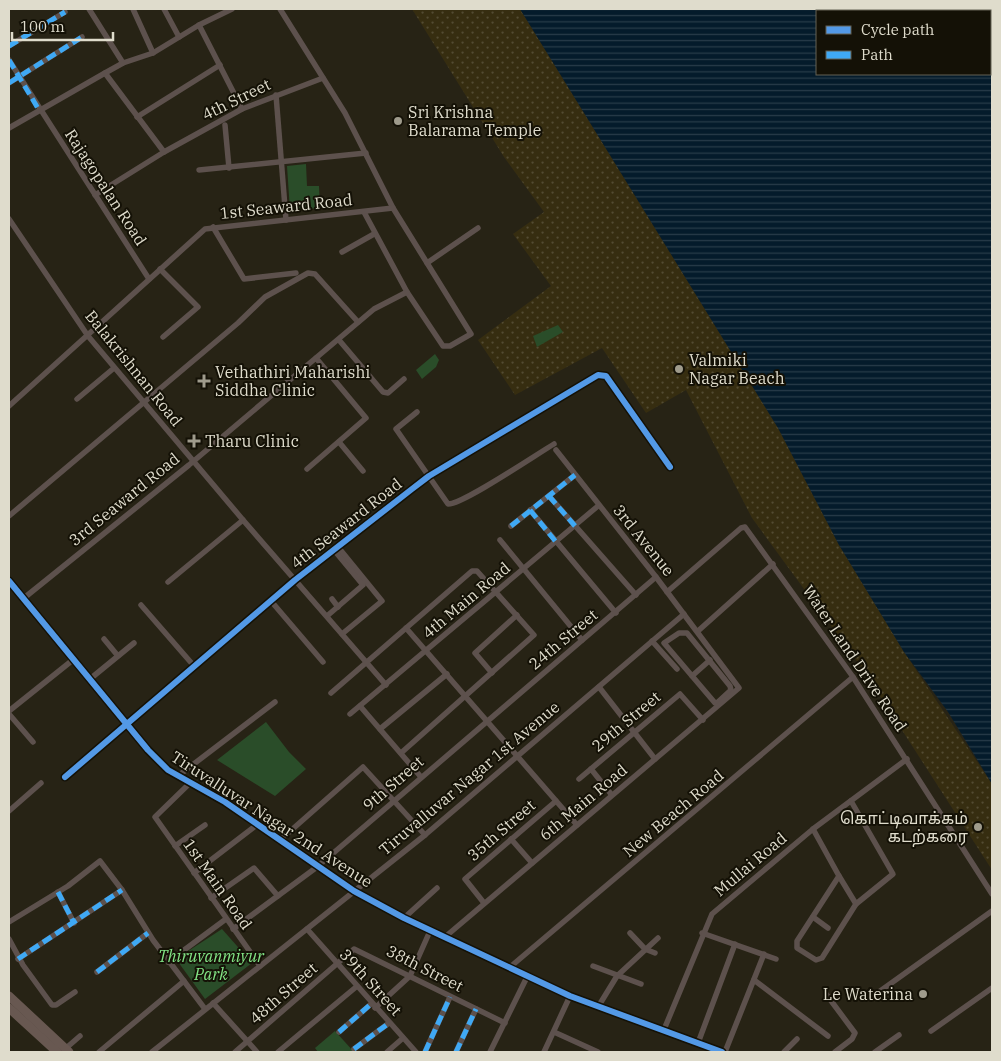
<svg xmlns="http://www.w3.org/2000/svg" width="1001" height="1061" font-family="'IBM Plex Serif','Noto Sans Tamil',serif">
  <defs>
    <pattern id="sand-dots" width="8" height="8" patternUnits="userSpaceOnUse" patternTransform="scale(1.25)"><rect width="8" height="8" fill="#362d10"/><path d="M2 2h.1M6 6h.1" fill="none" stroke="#534b32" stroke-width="1.8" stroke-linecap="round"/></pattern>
    <pattern id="water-rules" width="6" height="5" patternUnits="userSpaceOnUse" patternTransform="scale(1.25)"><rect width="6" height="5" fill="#041b2b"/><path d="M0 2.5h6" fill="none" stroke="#283c49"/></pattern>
  </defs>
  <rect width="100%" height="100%" fill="#272315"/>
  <!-- sand -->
  <path fill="url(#sand-dots)" d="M412,9H520L778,428L839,545L904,652L992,784V870L862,668L752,518L686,390L646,413L602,348L515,395L478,340L551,286L513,234L544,212L504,157Z"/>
  <!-- green -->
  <g fill="#2a4d29">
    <path d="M306,164L307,186H319L320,208L290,211L287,166Z"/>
    <path d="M558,325L563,332L537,347L533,336Z"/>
    <path d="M435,354L439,360L436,367L422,379L416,370Z"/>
    <path d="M266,722L289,752L306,769L275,796L217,760Z"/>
    <path d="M222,929L252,963L205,999L176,959Z"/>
    <path d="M335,1031L354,1052H318L315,1048Z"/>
  </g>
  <!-- water -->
  <path fill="url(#water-rules)" fill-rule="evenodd" d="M520,9H992V784L948,712L904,652L839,545L778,428ZM817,11H990V74H817Z"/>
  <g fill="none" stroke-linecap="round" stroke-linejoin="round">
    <!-- minor -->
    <g stroke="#5d514d" stroke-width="5.5">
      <path d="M89,9L123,63"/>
      <path d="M133,9L153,53"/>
      <path d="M164,9L179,37"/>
      <path d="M280,9L345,113L393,208L471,334L450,346H443L407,292L364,212"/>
      <path d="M199,25L242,109"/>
      <path d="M9,46L65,12"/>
      <path d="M9,60L149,279"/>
      <path d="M105,73L164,152"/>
      <path d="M9,83L82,37"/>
      <path d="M276,95L286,220"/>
      <path d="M137,117L220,65"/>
      <path d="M225,125L229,168"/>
      <path d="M9,128L105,73L123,63L153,53L199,25L232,9"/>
      <path d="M199,170L366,153"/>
      <path d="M95,195L164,152L242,109L323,78"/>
      <path d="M9,219L88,336L243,520L386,685"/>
      <path d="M213,227L244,279L296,273"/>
      <path d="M342,252L374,234"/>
      <path d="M427,263L478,228"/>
      <path d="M160,269L198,307L163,337"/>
      <path d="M339,340L383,392L388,393L404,379"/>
      <path d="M77,399L114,368"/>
      <path d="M9,406L205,229L393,208"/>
      <path d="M417,412L396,429L448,504C462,505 537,454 554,444"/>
      <path d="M339,442L363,471"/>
      <path d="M307,469L366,418L316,358"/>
      <path d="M549,496L636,595"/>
      <path d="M530,510L616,613"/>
      <path d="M9,516L238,323L265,297L308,273L315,274L358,322"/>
      <path d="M511,526L575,475"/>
      <path d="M500,540L582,640"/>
      <path d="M338,547L382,601L342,634"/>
      <path d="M168,582L243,520"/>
      <path d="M667,592L741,528L745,527L853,677L992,894"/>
      <path d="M24,598L189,465L374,309L407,292"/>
      <path d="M332,599L338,607"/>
      <path d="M271,601L323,662"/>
      <path d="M141,605L194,666"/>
      <path d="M327,616L363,585L334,550"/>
      <path d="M406,628L577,825"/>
      <path d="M698,631L773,564"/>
      <path d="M679,633H687L730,686L731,690L718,702L715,703L664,643Z"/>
      <path d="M104,639L118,656"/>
      <path d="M652,641L677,669"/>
      <path d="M492,673L475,653L517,615"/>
      <path d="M692,676L710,660"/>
      <path d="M90,679L134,643"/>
      <path d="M599,687L655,759"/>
      <path d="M331,693L472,571H477L534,635L401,753"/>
      <path d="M360,706L421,777"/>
      <path d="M9,711L74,659"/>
      <path d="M9,714L33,742"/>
      <path d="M350,714L598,506"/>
      <path d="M380,729L447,674"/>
      <path d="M591,769L611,794"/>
      <path d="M178,776L275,702"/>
      <path d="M65,777L295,580L412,489L429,476L598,375L606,376L670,467"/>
      <path d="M579,779L680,694L703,720"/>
      <path d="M191,782L155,817L260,966"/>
      <path d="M9,811L41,783"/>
      <path d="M813,829L839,876L797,941V948L816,960L822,958L856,904"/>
      <path d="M511,839L532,863"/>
      <path d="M279,841L363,767L425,835"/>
      <path d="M175,846L205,825"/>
      <path d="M194,873L258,824"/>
      <path d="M839,876L856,904L893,874L851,801"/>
      <path d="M58,892L74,923"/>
      <path d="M211,898L254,868L278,896"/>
      <path d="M484,903L465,879L556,801"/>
      <path d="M813,917L828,928"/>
      <path d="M404,918L437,888"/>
      <path d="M9,922L68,886L100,861L122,890L153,940L205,1009"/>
      <path d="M233,929L317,867L656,577"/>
      <path d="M307,929L416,1052"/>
      <path d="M630,933L645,949L655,953"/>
      <path d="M702,933L776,959"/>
      <path d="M445,937L739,688L656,577L556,450"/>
      <path d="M9,939L23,965L52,1005H56L75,992"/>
      <path d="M18,959L122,890"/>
      <path d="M168,962L226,919"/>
      <path d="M593,966L641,984"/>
      <path d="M509,968L853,677"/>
      <path d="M97,972L148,933"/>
      <path d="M754,980L828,1036"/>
      <path d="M826,994L855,1033L852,1039L835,1052"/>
      <path d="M876,994L992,911"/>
      <path d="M213,1003L257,1052"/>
      <path d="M598,1007L617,976L658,938"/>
      <path d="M375,1008L410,976L430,931"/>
      <path d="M931,1031L992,988"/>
      <path d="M339,1032L371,1004"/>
      <path d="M554,1032L598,1052"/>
      <path d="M663,1032L712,914L813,829L907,759"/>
      <path d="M698,1043L735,944"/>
      <path d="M65,1049L80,1036"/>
      <path d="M354,1049L389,1023"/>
      <path d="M99,1052L184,981"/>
      <path d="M152,1052L425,835L684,614"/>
      <path d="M235,1052L354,949L505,1023"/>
      <path d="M278,1052L356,987"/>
      <path d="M387,1052L403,1038"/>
      <path d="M425,1052L450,997"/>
      <path d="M456,1052L476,1009"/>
      <path d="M490,1052L527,977"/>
      <path d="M544,1052L570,996"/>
      <path d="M725,1052L764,954"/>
      <path d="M784,1052L797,1039"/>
      <path d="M875,1052L899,1035"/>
    </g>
    <!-- tertiary -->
    <path stroke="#5d514d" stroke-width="7" d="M9,581L148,750L168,770L225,802L354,891L404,918L570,996L722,1052"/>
    <!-- primary -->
    <g stroke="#685851" stroke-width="9">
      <path d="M9,996L69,1052"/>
      <path d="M9,1008L57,1052"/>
    </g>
    <!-- quiet -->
    <g stroke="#3fa9f5" stroke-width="5" stroke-dasharray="10 5" stroke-linecap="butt">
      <path d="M9,46L65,12"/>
      <path d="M9,60L39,110"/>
      <path d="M9,83L82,37"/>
      <path d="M549,496L575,526"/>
      <path d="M530,510L556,542"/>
      <path d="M511,526L575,475"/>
      <path d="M58,892L74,923"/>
      <path d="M18,959L122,890"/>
      <path d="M97,972L148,933"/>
      <path d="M339,1032L371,1004"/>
      <path d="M354,1049L389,1023"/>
      <path d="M425,1052L450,997"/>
      <path d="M456,1052L476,1009"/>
    </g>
    <defs>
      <g id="cycleway">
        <path d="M9,581L148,750L168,770L225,802L354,891L404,918L570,996L722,1052"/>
        <path d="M65,777L295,580L412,489L429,476L598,375L606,376L670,467"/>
      </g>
    </defs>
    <!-- cycleway casing -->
    <use href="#cycleway" stroke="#141106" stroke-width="9"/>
    <!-- cycleway -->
    <use href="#cycleway" stroke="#5399e6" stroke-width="6"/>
  </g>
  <!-- markers -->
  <g fill="#9f9b8c" stroke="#141106" stroke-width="2">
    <circle cx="398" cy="121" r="5"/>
    <circle cx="679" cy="369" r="5"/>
    <path d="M201.5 373.5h5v5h5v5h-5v5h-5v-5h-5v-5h5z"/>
    <path d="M191.5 433.5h5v5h5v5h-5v5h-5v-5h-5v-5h5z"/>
    <circle cx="978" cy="827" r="5"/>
    <circle cx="923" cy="994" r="5"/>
  </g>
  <g text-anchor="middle" stroke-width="4" stroke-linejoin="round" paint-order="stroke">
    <!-- street labels -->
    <g font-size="16" fill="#dfdccc" stroke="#141106">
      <text transform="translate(236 99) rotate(-26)" y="6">4th Street</text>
      <text transform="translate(106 187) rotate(57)" y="6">Rajagopalan Road</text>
      <text transform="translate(286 206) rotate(-6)" y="6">1st Seaward Road</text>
      <text transform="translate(134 368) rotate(51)" y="6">Balakrishnan Road</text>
      <text transform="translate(124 499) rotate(-39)" y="6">3rd Seaward Road</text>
      <text transform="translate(346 523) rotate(-38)" y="6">4th Seaward Road</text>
      <text transform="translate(644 540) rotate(51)" y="6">3rd Avenue</text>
      <text transform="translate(466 600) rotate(-40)" y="6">4th Main Road</text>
      <text transform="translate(563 639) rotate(-40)" y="6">24th Street</text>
      <text transform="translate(855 658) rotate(56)" y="6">Water Land Drive Road</text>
      <text transform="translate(626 721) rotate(-40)" y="6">29th Street</text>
      <text transform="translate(469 778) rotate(-40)" y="6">Tiruvalluvar Nagar 1st Avenue</text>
      <text transform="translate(393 783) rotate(-41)" y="6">9th Street</text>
      <text transform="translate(583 802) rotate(-40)" y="6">6th Main Road</text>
      <text transform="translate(673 813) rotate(-40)" y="6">New Beach Road</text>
      <text transform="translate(272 819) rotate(33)" y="6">Tiruvalluvar Nagar 2nd Avenue</text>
      <text transform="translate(501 830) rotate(-41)" y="6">35th Street</text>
      <text transform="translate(750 864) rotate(-40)" y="6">Mullai Road</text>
      <text transform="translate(218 884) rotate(55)" y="6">1st Main Road</text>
      <text transform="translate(425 968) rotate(27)" y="6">38th Street</text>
      <text transform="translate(371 982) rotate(48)" y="6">39th Street</text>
      <text transform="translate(283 993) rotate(-41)" y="6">48th Street</text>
    </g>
    <!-- poi labels -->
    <g font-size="16" fill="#dfdccc" stroke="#141106" text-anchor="start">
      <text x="408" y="118">Sri Krishna<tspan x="408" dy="18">Balarama Temple</tspan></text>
      <text x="689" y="366">Valmiki<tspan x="689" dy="18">Nagar Beach</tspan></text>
      <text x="215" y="378">Vethathiri Maharishi<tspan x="215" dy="18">Siddha Clinic</tspan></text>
      <text x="205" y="447">Tharu Clinic</text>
      <text x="968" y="824" text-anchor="end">கொட்டிவாக்கம்<tspan x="968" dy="18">கடற்கரை</tspan></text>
      <text x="913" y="1000" text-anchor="end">Le Waterina</text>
    </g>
    <!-- park labels -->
    <g font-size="16" font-style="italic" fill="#82e485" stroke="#141106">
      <text x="211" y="962">Thiruvanmiyur<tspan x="211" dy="18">Park</tspan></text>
    </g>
  </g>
  <!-- border -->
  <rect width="1001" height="1061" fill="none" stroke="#dfdccc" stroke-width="20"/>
  <!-- legend -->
  <rect x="816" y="10" width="175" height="65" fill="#141106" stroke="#656255"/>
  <rect x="826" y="26" width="25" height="8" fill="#5399e6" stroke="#656255"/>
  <text x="861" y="35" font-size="15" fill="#dfdccc">Cycle path</text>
  <rect x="826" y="51" width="25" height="8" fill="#3fa9f5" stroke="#656255"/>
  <text x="861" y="60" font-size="15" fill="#dfdccc">Path</text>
  <!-- scale -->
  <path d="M12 32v8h101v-8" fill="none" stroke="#dfdccc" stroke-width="2.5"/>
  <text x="20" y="32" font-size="15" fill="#dfdccc" stroke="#141106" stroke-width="4" paint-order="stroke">100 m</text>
</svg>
